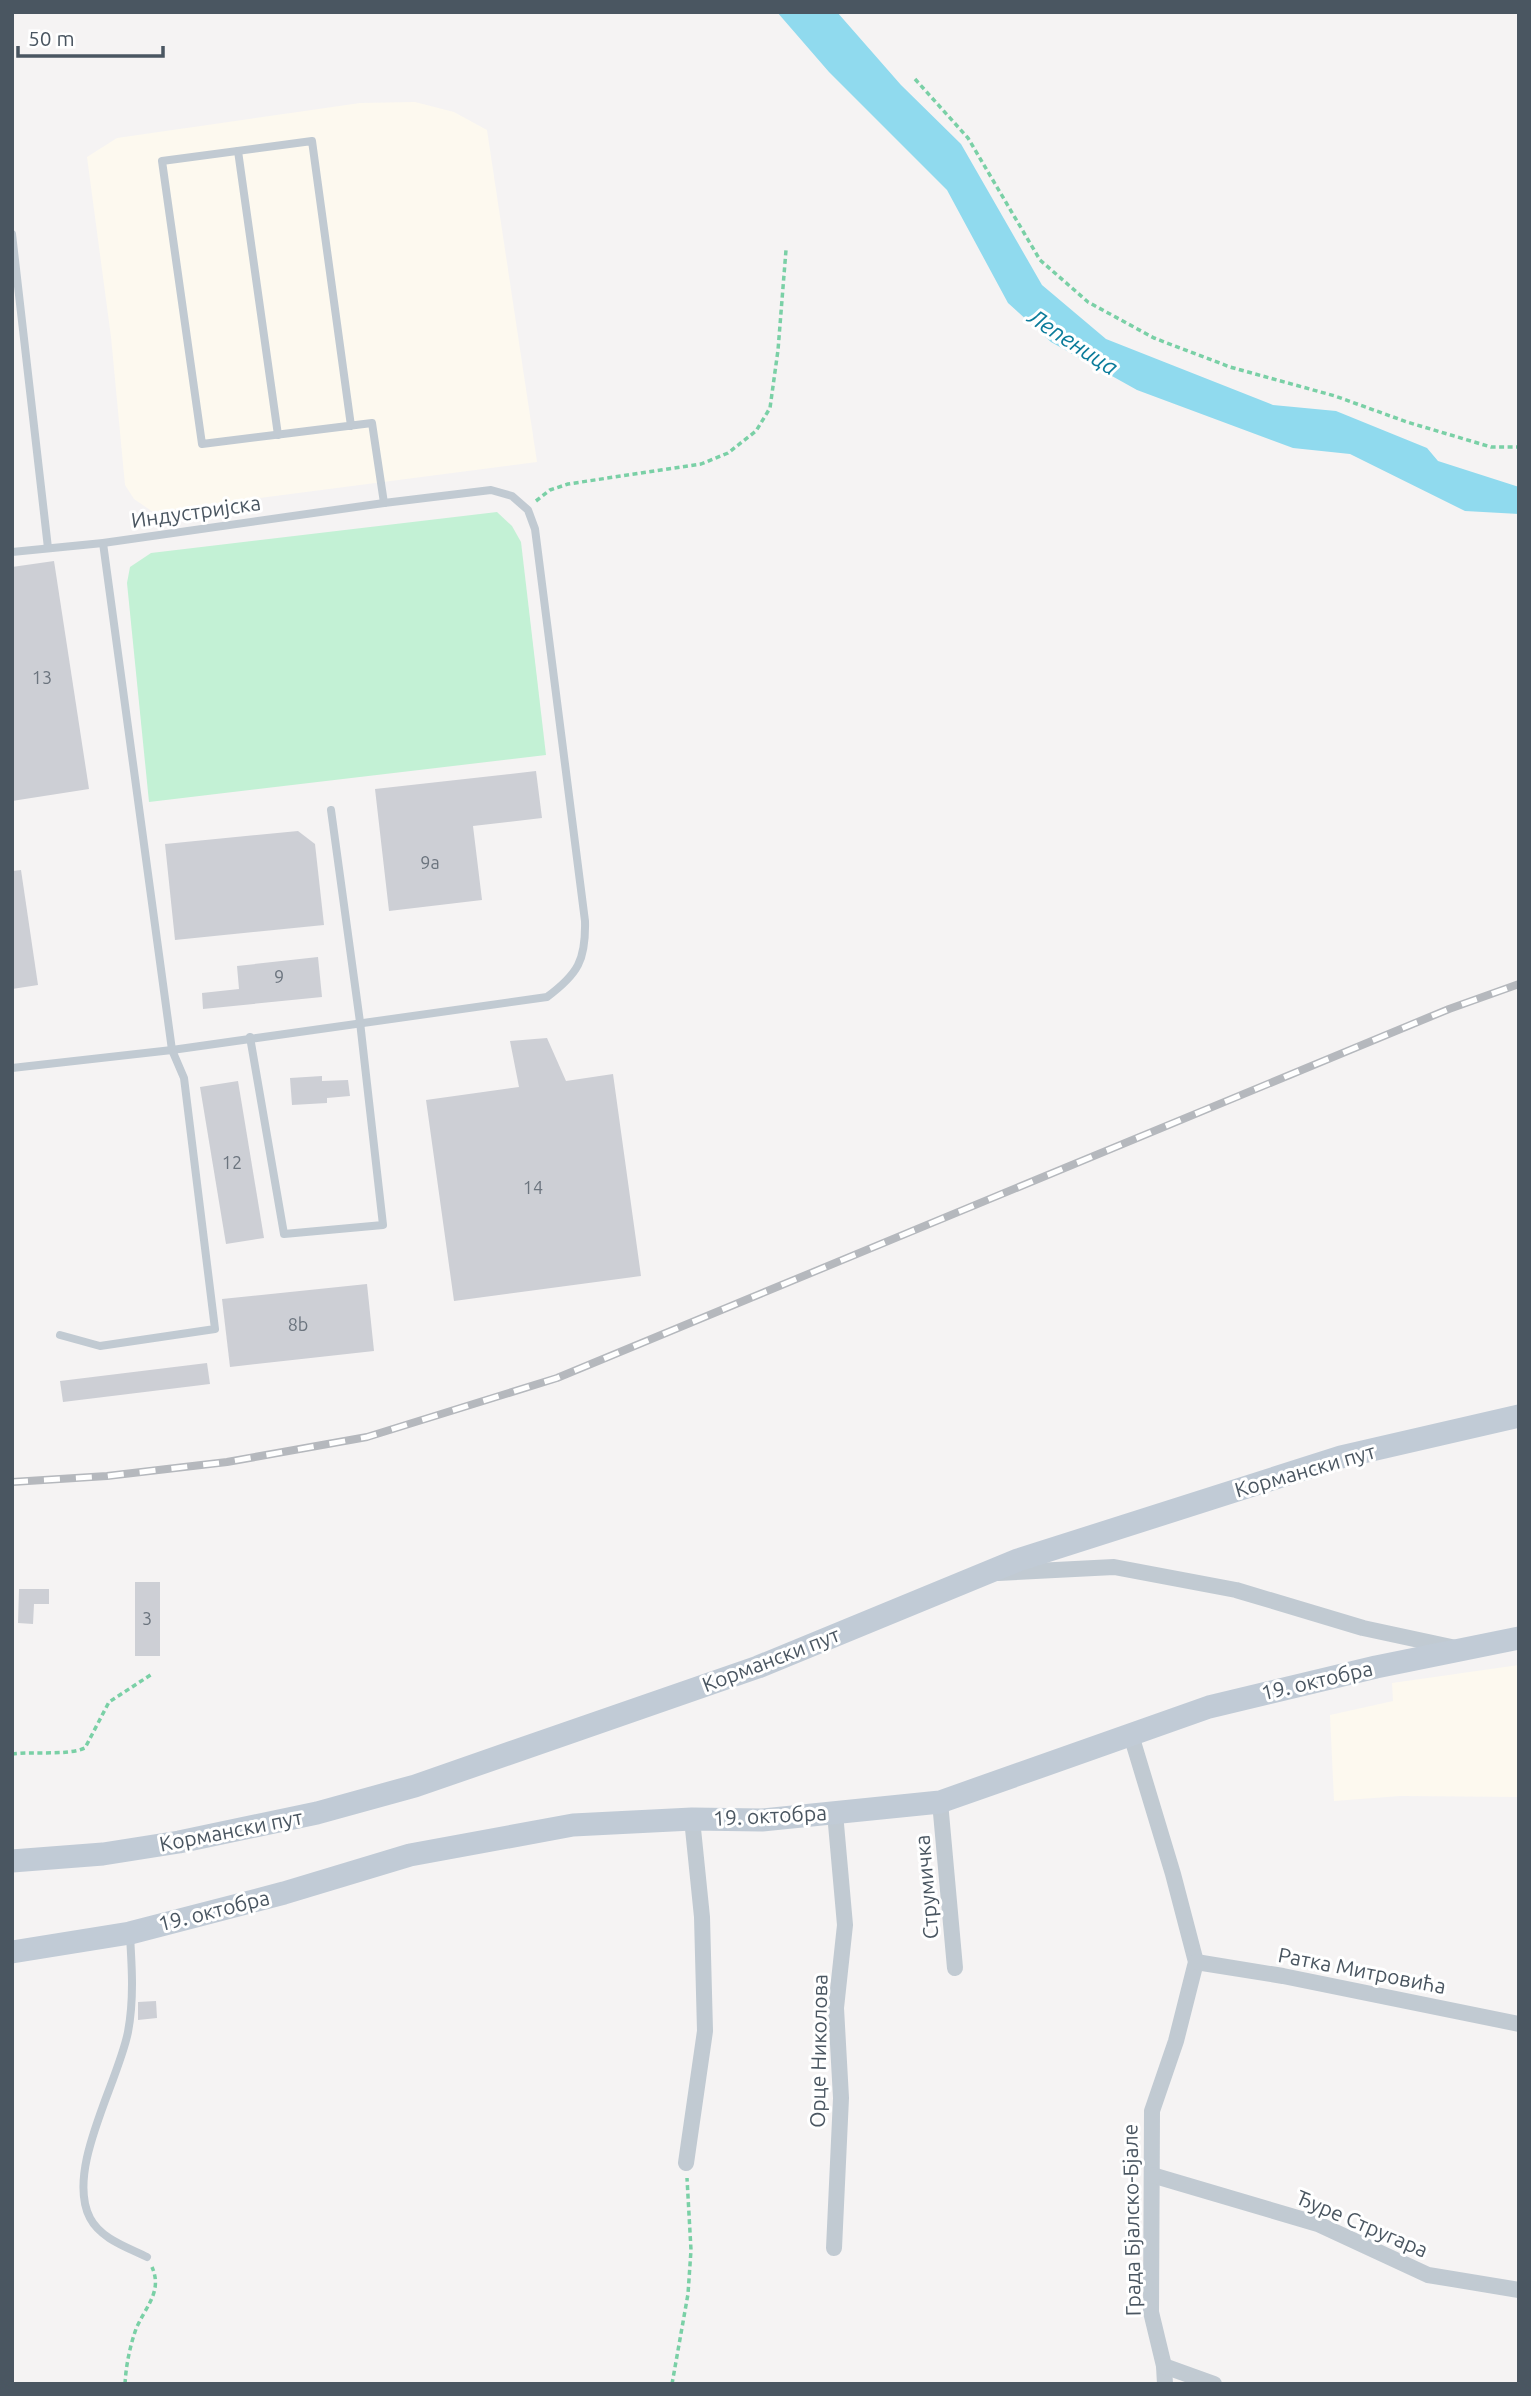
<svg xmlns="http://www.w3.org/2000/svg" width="1531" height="2396" font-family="Ubuntu,sans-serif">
  <rect width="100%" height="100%" fill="#f5f3f3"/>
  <!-- commercial -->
  <g fill="#fdf9ef">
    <path d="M415,102L454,112L487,130L537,462L153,512L134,499L125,485L111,337L87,157L117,138L360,103Z"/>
    <path d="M1519,1665V1797L1400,1796L1334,1801L1330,1715L1393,1701L1392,1683Z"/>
  </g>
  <!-- green -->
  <path fill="#c3f1d5" d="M497,512L512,526L521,542L546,755L149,802L127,583L130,567L151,553Z"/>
  <!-- water -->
  <path fill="#90daee" d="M777,12H837L901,85L961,144L1042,285L1106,339L1273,405L1336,411L1427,448L1438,461L1519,487V514L1465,511L1350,454L1293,448L1137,390L1051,342L1008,303L947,190L829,72Z"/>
  <!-- building -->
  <g fill="#cdcfd5">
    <path d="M54,561L89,789L12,801V567Z"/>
    <path d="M536,771L542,818L473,826L482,900L389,911L375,789Z"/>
    <path d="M298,831L315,844L324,925L175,940L165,844Z"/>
    <path d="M21,870L38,985L12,989V871Z"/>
    <path d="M318,957L322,997L203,1009L202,993L239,989L237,966Z"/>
    <path d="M547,1038L566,1081L613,1074L641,1276L454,1301L426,1100L519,1087L510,1041Z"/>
    <path d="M322,1076V1081L348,1080L350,1096L327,1098V1103L292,1105L290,1078Z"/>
    <path d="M238,1081L264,1238L226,1244L200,1087Z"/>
    <path d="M367,1284L374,1351L230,1367L222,1299Z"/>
    <path d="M207,1363L210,1384L63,1402L60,1381Z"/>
    <rect x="135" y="1582" width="25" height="74"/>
    <path d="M19,1589H49V1604H34L33,1624L18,1623Z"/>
    <path d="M156,2001L157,2018L138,2020V2002Z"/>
  </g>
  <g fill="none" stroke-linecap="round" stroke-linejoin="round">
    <!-- path -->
    <g stroke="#7ad0a6" stroke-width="3.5" stroke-dasharray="5 3.5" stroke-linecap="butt">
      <path d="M915,79L968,138L1040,260L1088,302L1154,338L1230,367L1335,396L1407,422L1491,447H1519"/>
      <path d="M536,501L550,490L568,484L701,464L728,453L756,431L770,408L778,350L786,250"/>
      <path d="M12,1754C33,1751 67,1756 85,1748L109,1702L152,1674"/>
      <path d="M125,2384C126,2365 130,2346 136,2329C145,2307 163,2292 152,2267"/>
      <path d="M672,2384L688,2294L691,2250L687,2178"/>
    </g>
    <!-- lane -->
    <g stroke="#c1cad2" stroke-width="8">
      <path d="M238,151L278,435"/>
      <path d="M12,234L48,548"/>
      <path d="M351,426L312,141L162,161L202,444C259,437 315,430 372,423L384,503"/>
      <path d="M12,552L103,543L384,503L491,490L512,496L528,510L535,529L585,921C586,960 578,974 547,997L172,1050L12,1068"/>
      <path d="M250,1037L284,1234L383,1225L360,1022L331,810"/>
      <path d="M60,1335L100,1346L215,1329L184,1078L172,1050L103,543"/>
      <path d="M130,1936C132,1968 134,2000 128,2032C118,2083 65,2170 90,2218C101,2239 127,2247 147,2257"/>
    </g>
    <!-- street -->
    <g stroke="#c1cad2" stroke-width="16">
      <path d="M998,1573L1114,1567L1236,1590L1363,1628L1456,1648"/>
      <path d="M1131,1735L1173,1874L1196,1962L1176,2041L1152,2111L1151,2312L1164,2366L1165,2384"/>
      <path d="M940,1802L955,1968"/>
      <path d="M1196,1962L1283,1976L1519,2024"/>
      <path d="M686,2163L705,2031L702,1917L692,1819"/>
      <path d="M1152,2175L1318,2224L1428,2275L1519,2290"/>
      <path d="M834,2248L841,2098L836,2008L845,1925L835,1813"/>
      <path d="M1164,2366L1214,2384"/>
    </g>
    <!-- secondary -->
    <g stroke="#c1cbd6" stroke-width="23">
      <path d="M12,1861L103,1854L179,1842L317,1813L415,1786L758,1667L1018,1560L1341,1457L1519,1416"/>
      <path d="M12,1952L130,1933L284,1893L410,1855L573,1825L692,1819L762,1820L940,1802L1209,1707L1376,1667L1519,1638"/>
    </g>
    <defs>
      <path id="rail" d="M12,1482L107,1476L227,1462L367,1437L557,1378L1449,1009L1519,984"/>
    </defs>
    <!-- rail casing -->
    <use href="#rail" stroke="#b5b8bd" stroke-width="8"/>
    <!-- rail -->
    <use href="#rail" stroke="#fff" stroke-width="5" stroke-dasharray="16" stroke-linecap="butt"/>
  </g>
  <g text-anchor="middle" stroke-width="6" stroke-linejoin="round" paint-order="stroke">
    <!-- number labels -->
    <g font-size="18" fill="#6b747e">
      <text x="42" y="684">13</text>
      <text x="430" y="869">9a</text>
      <text x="279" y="983">9</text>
      <text x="232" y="1169">12</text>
      <text x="533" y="1194">14</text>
      <text x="298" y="1331">8b</text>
      <text x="147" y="1625">3</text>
    </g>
    <!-- street labels -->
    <g font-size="21" fill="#4a5661" stroke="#fff">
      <text transform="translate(196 512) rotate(-8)" y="7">Индустријска</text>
      <text transform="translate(1305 1471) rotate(-16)" y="7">Кормански пут</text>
      <text transform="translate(771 1660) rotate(-21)" y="7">Кормански пут</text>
      <text transform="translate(1317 1681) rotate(-13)" y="7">19. октобра</text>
      <text transform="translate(770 1816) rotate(-3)" y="7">19. октобра</text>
      <text transform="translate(231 1831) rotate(-11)" y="7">Кормански пут</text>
      <text transform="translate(927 1887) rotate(-95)" y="7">Струмичка</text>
      <text transform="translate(214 1911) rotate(-14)" y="7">19. октобра</text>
      <text transform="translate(1362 1971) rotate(11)" y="7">Ратка Митровића</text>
      <text transform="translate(819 2051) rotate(-89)" y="7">Орце Николова</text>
      <text transform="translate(1132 2220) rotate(-91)" y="7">Града Бјалско-Бјале</text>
      <text transform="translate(1362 2224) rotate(23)" y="7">Ђуре Стругара</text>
    </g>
    <!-- water labels -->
    <g font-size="23" font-style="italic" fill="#0c7c9b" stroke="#fff">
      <text transform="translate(1073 342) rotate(33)" y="8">Лепеница</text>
    </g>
  </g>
  <!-- border -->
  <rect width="1531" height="2396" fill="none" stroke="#4a5661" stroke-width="28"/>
  <!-- scale -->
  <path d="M18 46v10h145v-10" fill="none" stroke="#4a5661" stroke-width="3.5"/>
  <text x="28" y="46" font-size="21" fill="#4a5661" stroke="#ffffff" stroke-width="5" paint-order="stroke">50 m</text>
</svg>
